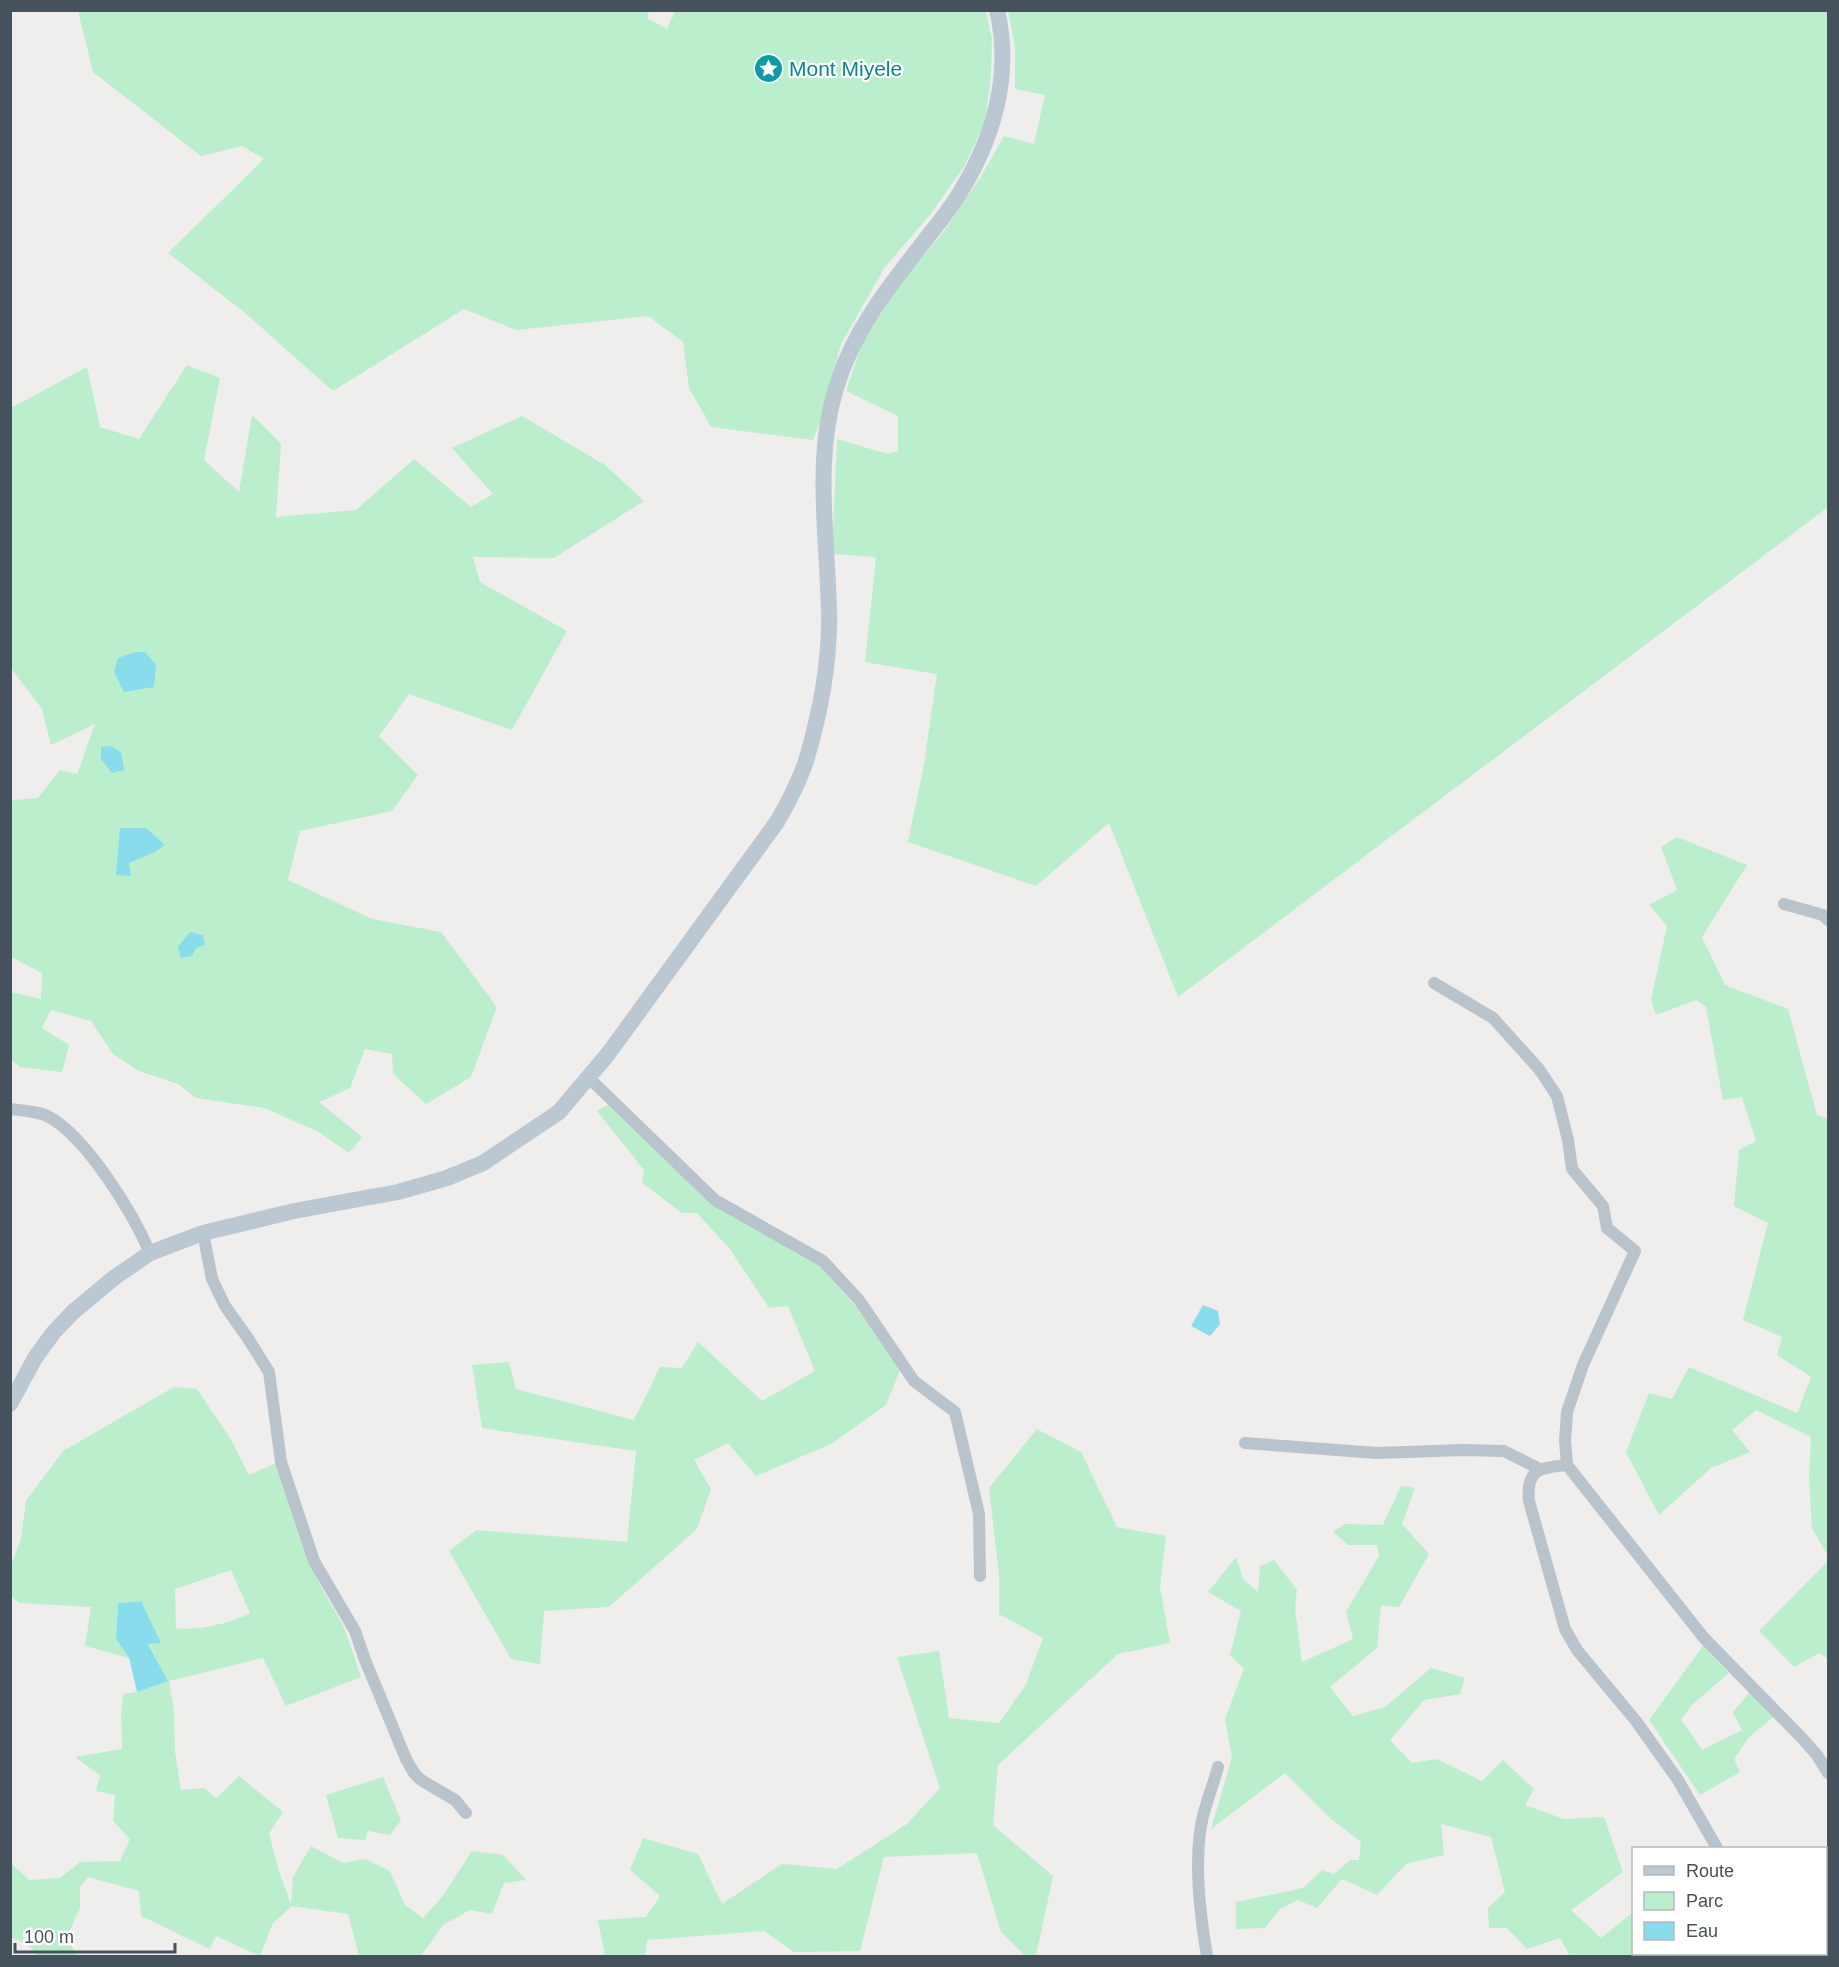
<svg xmlns="http://www.w3.org/2000/svg" width="1839" height="1967" font-family="Arial,sans-serif">
  <rect width="100%" height="100%" fill="#f0eded"/>
  <!-- green -->
  <g fill="#bec" fill-rule="evenodd">
    <path d="M649,10L647,18L667,29L675,11H986L992,39L991,75L985,122L965,165L930,215L885,267L841,344L821,419L813,440L711,427L689,388L683,342L648,316L516,330L464,309L333,391L244,312L168,253L264,159L242,146L201,156L93,72L78,11Z"/>
    <path d="M1008,11H1828V507L1178,997L1109,823L1036,886L908,842L924,764L937,674L865,662L876,557L832,554L837,439L888,454L898,451V416L846,391L861,346L897,287L942,234L980,178L1004,136L1034,144L1045,95L1015,89V47Z"/>
    <path d="M187,365L220,378L204,460L239,492L252,415L281,444L276,517L356,510L414,459L471,507L493,494L452,448L522,416L605,465L644,501L554,558L473,557L480,582L567,631L512,730L409,694L379,736L418,775L392,811L300,831L288,880L372,919L441,932L497,1007L471,1077L426,1104L393,1074L392,1054L365,1049L350,1088L319,1102L362,1137L349,1153L317,1131L264,1108L196,1098L178,1084L139,1071L113,1054L91,1021L51,1010L42,1028L69,1045L62,1072L20,1067L11,1060V992L41,999L42,973L11,957V802L15,800L38,798L60,770L77,774L95,724L51,745L42,709L11,668V408L87,367L100,427L139,439Z"/>
    <path d="M1677,837L1747,865L1702,937L1725,985L1788,1009L1817,1115L1828,1119V1556L1812,1528L1809,1478L1811,1437L1756,1410L1732,1430L1750,1452L1711,1468L1659,1515L1626,1452L1649,1393L1672,1399L1689,1367L1797,1413L1811,1377L1777,1355L1782,1337L1743,1320L1768,1223L1734,1206L1739,1150L1756,1141L1742,1097L1723,1100L1706,1007L1696,1000L1656,1015L1651,1000L1667,926L1649,905L1677,890L1661,847Z"/>
    <path d="M608,1105L712,1204L819,1265L856,1307L900,1370L886,1405L831,1444L756,1476L728,1443L694,1460L711,1489L697,1529L609,1607L544,1611L540,1664L511,1659L449,1551L477,1530L627,1542L636,1451L482,1428L472,1365L509,1362L516,1389L634,1420L660,1367L682,1368L698,1342L762,1401L815,1371L788,1306L769,1308L729,1248L697,1213H682L642,1183L644,1170L597,1111Z"/>
    <path d="M174,1387L197,1389L232,1441L249,1475L276,1463L303,1547L322,1589L344,1627L361,1677L286,1706L263,1658L169,1681L174,1710L175,1752L181,1790L204,1788L216,1798L239,1776L283,1812L269,1833L279,1872L291,1904L293,1877L311,1846L343,1863L365,1859L390,1871L405,1905L423,1918L442,1897L472,1851L503,1855L526,1880L504,1883L492,1914L470,1910L443,1925L421,1956H359L348,1914L292,1906L273,1923L260,1956L216,1936L210,1949L141,1916L139,1891L88,1877L80,1887V1908L66,1938L78,1956H37L29,1945L11,1937L10,1862L29,1880L60,1878L80,1862L120,1861L130,1839L113,1821L115,1795L96,1791L100,1775L75,1757L122,1749L121,1713L123,1694L137,1692L168,1681L148,1643L160,1642L141,1601L118,1603L116,1639L129,1658L85,1646L91,1607L20,1603L11,1597V1565L21,1539L26,1501L63,1451ZM231,1570L250,1613C232,1623 197,1631 176,1628L175,1589Z"/>
    <path d="M1037,1429L1081,1452L1117,1527L1166,1536L1160,1587L1170,1643L1118,1654L998,1765L993,1825L1053,1876L1036,1956H1025L1001,1932L977,1853L884,1857L860,1951L794,1952L764,1931L647,1940L645,1956H605L598,1920L646,1917L660,1896L630,1870L643,1838L698,1854L722,1904L782,1864L837,1869L907,1824L940,1788L897,1657L939,1651L949,1718L999,1723L1025,1686L1043,1638L999,1614V1574L989,1488Z"/>
    <path d="M1401,1486L1415,1488L1402,1524L1429,1554L1399,1607L1381,1605L1377,1648L1330,1687L1353,1716L1385,1707L1431,1668L1465,1678L1460,1694L1424,1700L1390,1740L1412,1763L1437,1759L1482,1781L1503,1760L1534,1789L1525,1805L1564,1819L1604,1817L1623,1872L1571,1910L1601,1938L1632,1913L1634,1954H1697L1692,1956H1570L1560,1938L1527,1949L1507,1928H1489L1488,1908L1505,1892L1491,1837L1441,1824L1444,1855L1406,1864L1377,1895L1342,1879L1317,1908L1298,1900L1280,1909L1265,1928L1236,1929V1902L1303,1888L1322,1870L1334,1874L1350,1860H1359L1361,1842L1330,1818L1285,1773L1211,1829L1232,1757L1225,1719L1244,1669L1230,1655L1241,1611L1208,1592L1236,1557L1243,1579L1258,1592L1260,1566L1274,1560L1297,1590L1295,1609L1302,1662L1353,1639L1346,1612L1379,1556L1377,1545H1348L1333,1532L1345,1524L1383,1525Z"/>
    <path d="M1828,1561V1659L1819,1653L1794,1667L1759,1631Z"/>
    <path d="M1703,1646L1729,1673L1692,1705L1681,1719L1702,1750L1742,1730L1733,1712L1750,1692L1775,1716L1750,1736L1734,1759L1740,1772L1700,1795L1649,1720Z"/>
    <path d="M383,1777L401,1820L390,1835L368,1831L365,1840L338,1838L326,1795Z"/>
  </g>
  <!-- water -->
  <g fill="#88dceb">
    <path d="M135,652H145L156,665L154,687L124,692L114,672L118,658Z"/>
    <path d="M111,746L121,752L124,770L112,773L101,759V747Z"/>
    <path d="M120,828H146L165,845L155,852L129,863L131,876L116,875Z"/>
    <path d="M190,932L203,935L205,945L196,948L192,956L181,958L178,947Z"/>
    <path d="M1203,1305L1218,1311L1220,1324L1210,1336L1191,1326Z"/>
    <path d="M141,1601L161,1643L148,1644L168,1681L137,1692L129,1658L116,1639L118,1603Z"/>
  </g>
  <g fill="none" stroke-linecap="round" stroke-linejoin="round">
    <!-- street -->
    <g stroke="#b9c3cb" stroke-width="12">
      <path d="M1784,904L1823,915L1828,920"/>
      <path d="M1434,983L1493,1018L1539,1069L1557,1096L1568,1140L1572,1169L1603,1206L1607,1228L1635,1251L1583,1365L1567,1412L1565,1441L1567,1465L1704,1638L1800,1736L1817,1755L1828,1773"/>
      <path d="M589,1078L715,1200L823,1261L859,1300L914,1381L955,1412L979,1514L980,1576"/>
      <path d="M10,1109C24,1111 39,1111 51,1118C88,1140 133,1213 150,1253"/>
      <path d="M203,1233L212,1279L225,1306L247,1337L269,1372L281,1462L314,1561L355,1631L365,1660L406,1759L414,1773L421,1780L455,1800L466,1813"/>
      <path d="M1245,1443L1377,1453L1463,1450L1504,1451L1540,1469"/>
      <path d="M1567,1465C1539,1468 1526,1469 1529,1501L1565,1629L1577,1650L1636,1721L1678,1780L1717,1848"/>
      <path d="M1773,1954L1774,1956"/>
      <path d="M1207,1956C1200,1915 1194,1867 1201,1826C1204,1806 1213,1787 1218,1767"/>
    </g>
    <!-- secondary -->
    <g stroke="#bbc7d1" stroke-width="16">
      <path d="M10,1404L35,1358L53,1333L73,1312L115,1277L150,1253L203,1233L294,1211L398,1192L447,1178L483,1163L559,1112L608,1054L777,822C788,803 799,782 806,761C820,714 830,663 829,614C828,538 813,459 837,385C854,329 891,284 926,239C936,226 947,213 956,199C992,143 1013,77 997,10"/>
      <path d="M1824,1956L1828,1954"/>
    </g>
  </g>
  <!-- icons -->
  <defs>
    <symbol id="sight-disc" viewBox="-11 -11 22 22"><circle r="9.5" fill="#0f9aa8" stroke="#fff"/><path d="M0-6L1.8-2.2L6-1.7L2.9 1.2L3.7 5.4L0 3.3L-3.7 5.4L-2.9 1.2L-6-1.7L-1.8-2.2Z" fill="#fff"/></symbol>
  </defs>
  <g fill-rule="evenodd">
    <use href="#sight-disc" x="752" y="52" width="33" height="33"/>
  </g>
  <g text-anchor="middle" stroke-width="4.5" stroke-linejoin="round" paint-order="stroke">
    <!-- culture labels -->
    <g font-size="21" fill="#0d838f" stroke="#fff" text-anchor="start">
      <text x="789" y="76">Mont Miyele</text>
    </g>
  </g>
  <!-- border -->
  <rect width="1839" height="1967" fill="none" stroke="#46525b" stroke-width="24"/>
  <!-- legend -->
  <rect x="1632" y="1847" width="195" height="108" fill="#ffffff" stroke="#b5babd" stroke-width="1.5"/>
  <rect x="1644" y="1866" width="30" height="9" fill="#bbc7d1" stroke="#b5babd" stroke-width="1.5"/>
  <text x="1686" y="1877" font-size="18" fill="#46525b">Route</text>
  <rect x="1644" y="1892" width="30" height="18" fill="#bbeecc" stroke="#b5babd" stroke-width="1.5"/>
  <text x="1686" y="1907" font-size="18" fill="#46525b">Parc</text>
  <rect x="1644" y="1922" width="30" height="18" fill="#88dceb" stroke="#b5babd" stroke-width="1.5"/>
  <text x="1686" y="1937" font-size="18" fill="#46525b">Eau</text>
  <!-- scale -->
  <path d="M15 1943v9h160v-9" fill="none" stroke="#46525b" stroke-width="3"/>
  <text x="24" y="1943" font-size="18" fill="#46525b" stroke="#ffffff" stroke-width="4.5" paint-order="stroke">100 m</text>
</svg>
